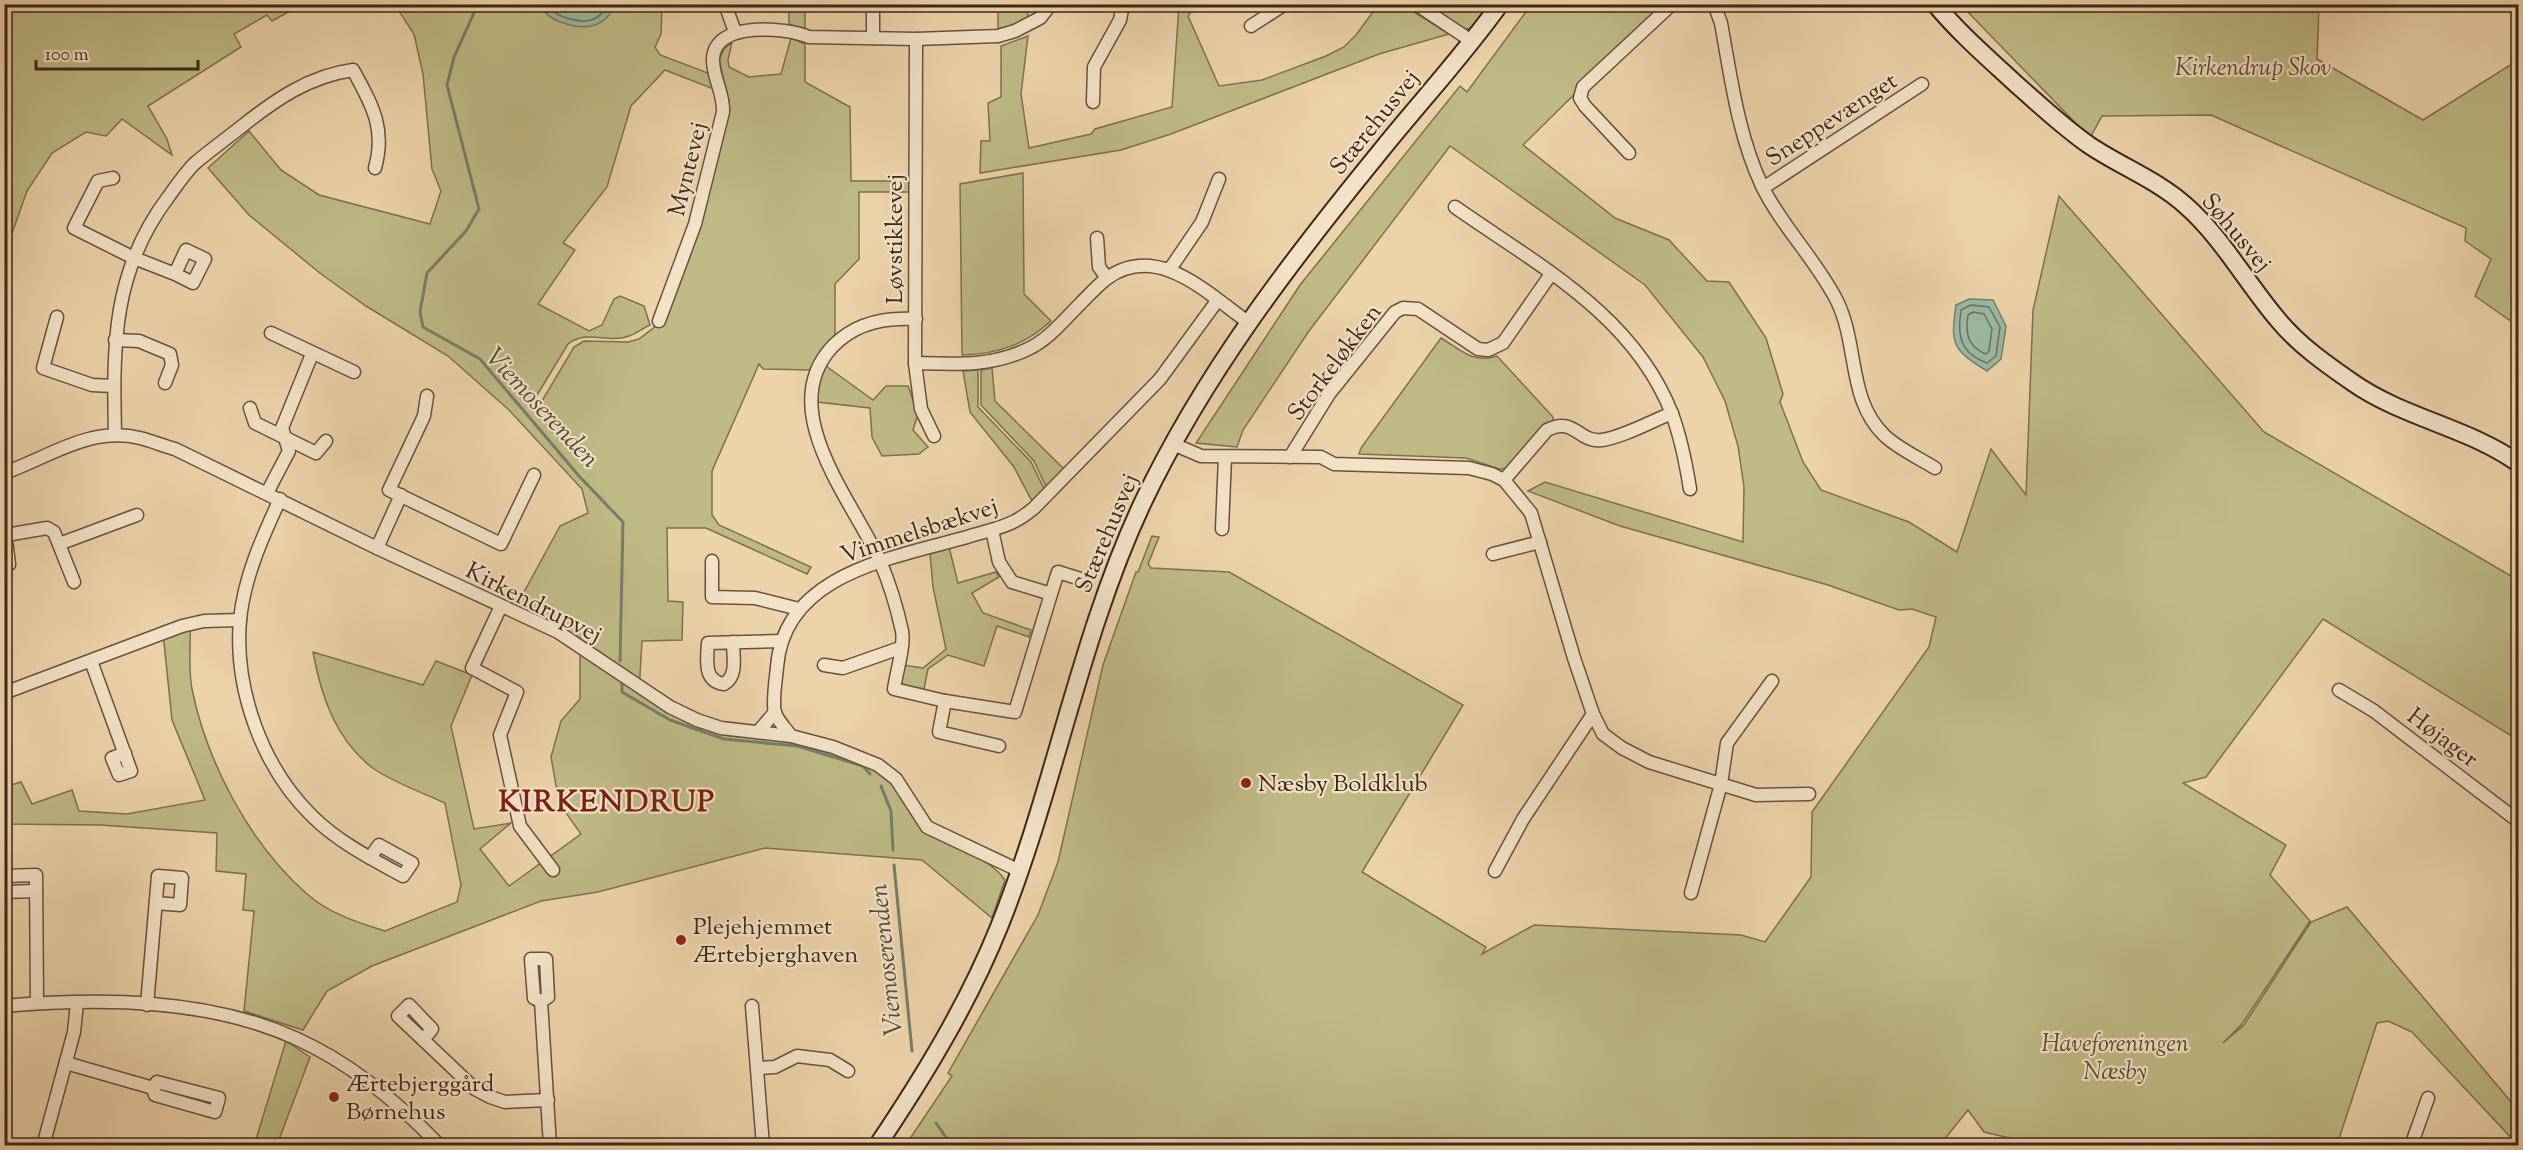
<svg xmlns="http://www.w3.org/2000/svg" width="2523" height="1150" font-family="'Sorts Mill Goudy',serif">
  <rect width="100%" height="100%" fill="#edd3aa"/>
  <filter id="stains"><feTurbulence type="fractalNoise" baseFrequency=".00333" numOctaves="4"/><feColorMatrix values="0 0 0 0 .2 0 0 0 0 .09 0 0 0 0 .02 0 0 0 .5 -.17"/></filter>
  <radialGradient id="worn" r=".72"><stop offset=".6" stop-color="#630" stop-opacity="0"/><stop offset="1" stop-color="#630" stop-opacity=".3"/></radialGradient>
  <!-- green -->
  <g fill="#bfba84" stroke="#7e704f" stroke-width="1.5">
    <path d="M4,5L5,4L301,5L272,21L267,15L234,34L241,47L148,106L167,139L172,155L122,119L106,136L86,132L52,153L27,191L11,236L5,262Z"/>
    <path d="M395,5H662L661,34L655,47L660,55L708,73L716,86L711,88L665,70L631,106L607,187L563,243L575,250L538,304L589,331L602,325L614,299L620,296L644,306L650,325C643,328 636,334 629,336C608,344 587,329 568,344L531,405L539,406L574,347L584,341L628,342L639,339L661,322L698,227L729,102L719,60L724,49L732,42L728,60L729,67L749,77L781,74L791,38L805,44V82L850,107L851,181H909V192H859V259L835,284V335L824,347L812,370L763,369L759,364L712,471V515L719,525L811,567L807,574L706,528H667L668,601L683,602L682,640L642,641L639,693C666,708 694,729 725,735C747,739 771,737 794,741C824,745 853,757 879,772C901,785 905,813 925,828C949,846 989,856 1005,880L992,918L922,860L765,848L598,892L541,901L372,966L327,991L303,1030L244,1011L254,911L243,910L246,874L216,871L217,833L100,825L5,824L4,787L21,782L32,804L72,790L79,811L127,814L205,800L172,720L163,633L190,625C191,645 188,669 192,689C207,763 250,844 307,894C328,913 359,923 385,931L457,902L461,885L445,803C423,793 393,782 374,769C336,741 321,696 313,652L423,685L436,661L472,675L451,726L474,829L511,823L480,849L509,886L581,834L559,803L551,757L561,721L580,699V638L517,605L560,526L588,513L582,489L509,410L448,356L366,306L321,274L249,215L208,168L249,131L281,170L319,195L430,224L441,191L432,169L423,74L414,34Z"/>
    <path d="M789,5H805V29L789,24Z"/>
    <path d="M998,5H1027L1028,17L1015,25L998,29Z"/>
    <path d="M1179,5H1196L1188,16L1219,86L1262,80L1326,56L1344,47L1356,35L1378,5H1403L1449,34L1379,54L1171,134L1121,150L980,173L981,141H990L988,103L1001,97V46L1028,36L1021,94L1029,148L1091,134L1095,129L1172,107Z"/>
    <path d="M1426,5H1489L1473,28L1463,29Z"/>
    <path d="M1531,5H1665L1523,145L1615,218L1669,240L1707,281L1729,282L1766,338L1783,394L1780,402L1803,462L1821,490L1909,522L1957,552L1991,449L2026,495L2033,310L2059,196L2264,432L2518,580V740L2323,619L2206,777L2183,783L2286,845L2270,875L2310,921L2242,1024L2223,1043L2244,1025L2311,922L2347,907L2518,1110V1145L2412,1032L2388,1021L2377,1023L2337,1145H2039L1984,1132L1968,1110L1939,1146H905L952,1076L948,1073L1038,915L1058,862L1103,665L1136,572H1138L1152,536L1159,537L1148,564L1151,568L1229,572L1463,705L1362,872L1486,947L1482,954L1534,925L1741,935L1765,942L1811,877L1812,812L1929,647L1936,617L1912,609L1899,610L1828,585L1620,526L1528,491L1545,482L1743,542L1744,487L1738,446L1725,401L1703,357L1645,285L1450,146L1309,331L1243,430L1237,447L1196,443L1300,285L1460,86L1467,92Z"/>
    <path d="M1961,5H2319L2317,59L2423,120L2518,60V128L2515,133L2518,136V326L2475,296L2491,259L2465,241L2466,228L2211,115L2102,116L2090,138Z"/>
    <path d="M1023,173L1024,294L1051,321C1025,345 997,354 962,355L960,184Z"/>
    <path d="M1441,338C1461,350 1473,364 1497,356L1553,417V421L1544,425L1509,468L1499,469L1466,458L1359,454L1361,448Z"/>
    <path d="M826,366L873,400L886,386H908L918,414L913,430L928,447L919,454L882,456L872,437L870,408L817,402L819,379Z"/>
    <path d="M992,368L995,401L1065,470L1047,489L1034,461L981,405V370Z"/>
    <path d="M978,370V407L1031,462L1045,491L1032,501L1014,467L970,412L963,371Z"/>
    <path d="M949,547L958,583L996,572L999,577L972,593L983,613L1031,630L1029,637L997,626L984,666L948,655L928,669L924,689L903,685L899,678L903,665L923,668L946,649L933,587L930,554Z"/>
    <path d="M286,1041L310,1057L277,1145L254,1146Z"/>
  </g>
  <!-- water -->
  <g fill="#9ab9a3" stroke="#757e6c" stroke-width="1.5">
    <path d="M542,5V4L615,5C612,14 602,24 591,26C576,29 545,21 542,5Z"/>
    <path d="M1969,299L1993,300L2006,326L2001,359L1987,371C1953,350 1950,345 1956,305Z"/>
  </g>
  <g fill="none" stroke-linecap="round" stroke-linejoin="round">
    <!-- shore -->
    <g stroke="#6c705e" stroke-width="1.5">
      <path d="M548,4C552,17 579,23 591,20C599,18 604,11 609,4"/>
      <path d="M1971,305L1989,307L2000,327L1996,356L1987,363C1960,353 1957,336 1961,310Z"/>
      <path d="M1973,312L1984,314L1992,329L1989,351L1986,354C1968,347 1965,334 1968,315Z"/>
    </g>
    <!-- stream -->
    <g stroke="#757e6c" stroke-width="3">
      <path d="M478,4L454,57L447,85L479,209L466,231L427,273L420,312L423,327L480,359L579,476L623,522L620,661"/>
      <path d="M622,684V692L670,720L724,739L797,746L863,766L870,774"/>
      <path d="M881,786L891,811L893,850"/>
      <path d="M894,865L912,1051"/>
      <path d="M936,1123L952,1146"/>
      <path d="M1962,1143L1980,1146"/>
      <path d="M1945,1146L1947,1141"/>
    </g>
    <defs>
      <g id="street">
        <path d="M725,4L735,32"/>
        <path d="M1416,4L1473,42"/>
        <path d="M1714,4L1721,23C1731,78 1738,135 1762,186C1782,227 1817,261 1837,301C1859,346 1847,400 1885,436C1899,449 1919,458 1935,468"/>
        <path d="M1251,26L1285,4"/>
        <path d="M873,38V4"/>
        <path d="M916,39L915,363L921,409L934,436"/>
        <path d="M1093,102L1094,67L1120,20L1123,4"/>
        <path d="M1629,153L1585,106L1580,98L1583,87L1672,4"/>
        <path d="M113,178L98,181L74,228L134,258L175,274L186,250L205,259L193,283L175,274"/>
        <path d="M1763,188L1922,84"/>
        <path d="M1455,207C1536,264 1634,315 1672,414C1681,438 1686,464 1690,489"/>
        <path d="M1097,238L1099,267L1107,278"/>
        <path d="M1170,269L1202,222L1219,179"/>
        <path d="M57,317L43,368L92,385L114,386"/>
        <path d="M916,319C885,317 855,323 833,346C773,409 853,501 880,561C889,582 897,608 902,631C905,645 896,674 894,689L945,701L1015,712L1051,594L1012,582L999,562L992,530"/>
        <path d="M659,321L695,224L723,112C724,92 712,77 713,58C716,21 785,27 809,37L916,39L998,36L1015,31L1040,18L1051,4"/>
        <path d="M271,333L354,372"/>
        <path d="M115,340L139,341L170,354L172,365L165,383"/>
        <path d="M915,363C955,364 991,367 1028,349C1048,340 1064,320 1080,304C1088,296 1097,286 1106,279C1157,241 1208,294 1248,322"/>
        <path d="M427,396L424,416L389,490L501,544L534,475"/>
        <path d="M250,408L255,423L316,453L326,441"/>
        <path d="M115,435C113,345 112,271 169,196C177,185 185,173 194,164C209,151 226,139 241,127C275,100 309,76 353,70C372,105 386,128 375,168"/>
        <path d="M1173,444L1201,456L1321,457L1334,464L1469,468L1492,474L1504,480L1531,513L1574,658L1593,714L1603,734L1622,748L1649,762L1756,795L1809,794"/>
        <path d="M1290,457L1329,394L1395,312L1403,308L1418,309L1478,349L1488,350L1503,343L1551,274"/>
        <path d="M4,473C50,457 89,426 140,438C152,441 164,446 175,449L377,548L558,632L670,707L697,720L721,728L791,736L833,747L878,765L896,779L927,827L1020,871"/>
        <path d="M1504,480L1547,430C1575,416 1578,443 1602,440C1623,437 1652,421 1672,413"/>
        <path d="M267,493L289,451L282,428L312,354"/>
        <path d="M280,499C262,538 244,578 240,620C234,689 262,767 312,816C338,842 372,859 403,876L412,863L379,845L370,858"/>
        <path d="M4,525L9,564L4,566"/>
        <path d="M1222,529L1225,457"/>
        <path d="M6,535L47,528L54,532L74,582"/>
        <path d="M59,544L137,515"/>
        <path d="M377,548L401,495"/>
        <path d="M1493,554L1540,542"/>
        <path d="M712,561V597L755,598L799,609"/>
        <path d="M1051,594L1058,572L1084,580"/>
        <path d="M501,606L472,668L517,692L500,735L520,826L553,870"/>
        <path d="M733,642C733,657 738,676 724,684C703,681 707,660 708,643L781,641"/>
        <path d="M91,661L131,771L119,775L112,758L125,753"/>
        <path d="M824,665L843,668L900,648"/>
        <path d="M2339,690L2374,711L2518,821"/>
        <path d="M4,693L182,626L204,621L240,620"/>
        <path d="M945,701L939,732L999,746"/>
        <path d="M758,732L775,712"/>
        <path d="M791,736C786,729 778,721 775,713C772,703 776,678 777,667C784,573 894,558 967,537C982,532 1000,529 1015,521C1021,518 1028,513 1034,508L1160,379L1217,301"/>
        <path d="M1495,871L1523,819L1593,714"/>
        <path d="M4,876L36,875L37,1003"/>
        <path d="M4,892L36,891"/>
        <path d="M1691,893L1721,784L1727,743L1772,681"/>
        <path d="M531,959H546L548,997L541,1001L534,998Z"/>
        <path d="M541,1001L550,1146"/>
        <path d="M147,1005L158,876L182,878L180,905L156,903"/>
        <path d="M4,1006C99,998 207,998 295,1038C351,1063 398,1102 440,1146"/>
        <path d="M752,1006L763,1146"/>
        <path d="M423,1040L432,1029L409,1005L398,1016L475,1089L490,1097L505,1102L548,1100"/>
        <path d="M66,1063L153,1088L155,1095L215,1112L219,1098L157,1082L153,1088"/>
        <path d="M758,1068L775,1067L797,1056L830,1060L848,1071"/>
        <path d="M43,1146L74,1032L77,1003"/>
        <path d="M2411,1146L2428,1098"/>
      </g>
      <g id="secondary">
        <path d="M1935,4C1960,34 1988,58 2016,84C2040,105 2063,127 2089,145C2120,166 2157,180 2185,205C2222,237 2247,284 2279,321C2299,345 2326,364 2352,382C2403,418 2467,427 2518,463"/>
        <path d="M877,1146C924,1076 968,1004 999,927C1055,788 1079,638 1143,502C1204,374 1290,262 1379,153C1419,103 1463,56 1500,4"/>
      </g>
    </defs>
    <!-- street casing -->
    <use href="#street" stroke="#6a513e" stroke-width="15"/>
    <!-- secondary casing -->
    <use href="#secondary" stroke="#3e261a" stroke-width="20"/>
    <!-- street -->
    <use href="#street" stroke="#f3e2c8" stroke-width="12"/>
    <!-- secondary -->
    <use href="#secondary" stroke="#f3e2c8" stroke-width="16"/>
  </g>
  <!-- markers -->
  <g fill="#8f2418" stroke="#f3e2c8" stroke-width="2">
    <circle cx="1246" cy="783" r="6"/>
    <circle cx="681" cy="940" r="6"/>
    <circle cx="334" cy="1097" r="6"/>
  </g>
  <g text-anchor="middle" stroke-width="4.5" stroke-linejoin="round" paint-order="stroke">
    <!-- park labels -->
    <g font-size="24" font-style="italic" fill="#5e4b34" stroke="#f3e2c8">
      <text x="2253" y="75">Kirkendrup Skov</text>
      <text x="2115" y="1051">Haveforeningen<tspan x="2115" dy="28">Næsby</tspan></text>
    </g>
    <!-- street labels -->
    <g font-size="24" fill="#3e261a" stroke="#f3e2c8">
      <text transform="translate(1831 119) rotate(-33)" y="8">Sneppevænget</text>
      <text transform="translate(1374 122) rotate(-51)" y="8">Stærehusvej</text>
      <text transform="translate(687 169) rotate(-76)" y="8">Myntevej</text>
      <text transform="translate(2237 232) rotate(50)" y="8">Søhusvej</text>
      <text transform="translate(894 239) rotate(-90)" y="8">Løvstikkevej</text>
      <text transform="translate(1334 362) rotate(-53)" y="8">Storkeløkken</text>
      <text transform="translate(919 530) rotate(-18)" y="8">Vimmelsbækvej</text>
      <text transform="translate(1106 533) rotate(-67)" y="8">Stærehusvej</text>
      <text transform="translate(534 602) rotate(27)" y="8">Kirkendrupvej</text>
      <text transform="translate(2443 737) rotate(37)" y="8">Højager</text>
    </g>
    <!-- poi labels -->
    <g font-size="24" fill="#3e261a" stroke="#f3e2c8" text-anchor="start">
      <text x="1258" y="791">Næsby Boldklub</text>
      <text x="693" y="934">Plejehjemmet<tspan x="693" dy="28">Ærtebjerghaven</tspan></text>
      <text x="346" y="1091">Ærtebjerggård<tspan x="346" dy="28">Børnehus</tspan></text>
    </g>
    <!-- water labels -->
    <g font-size="26" font-style="italic" fill="#554b3c" stroke="#f3e2c8">
      <text transform="translate(543 407) rotate(47)" y="9">Viemoserenden</text>
      <text transform="translate(885 960) rotate(-96)" y="9">Viemoserenden</text>
    </g>
    <!-- district labels -->
    <g font-size="30" font-weight="bold" letter-spacing="1.5" fill="#7a1f14" stroke="#f3e2c8">
      <text x="607" y="811">KIRKENDRUP</text>
    </g>
  </g>
  <!-- margin -->
  <rect width="2523" height="1150" fill="none" stroke="#edd3aa" stroke-width="24"/>
  <rect x="6" y="6" width="2511" height="1138" fill="none" stroke="#3e261a" stroke-width="3"/>
  <rect x="12" y="12" width="2499" height="1126" fill="none" stroke="#3e261a" stroke-width="1.5"/>
  <!-- scale -->
  <path d="M36 60v9h162v-9" fill="none" stroke="#3e261a" stroke-width="3"/>
  <text x="45" y="60" font-size="18" fill="#3e261a" stroke="#f3e2c8" stroke-width="4.5" paint-order="stroke">100 m</text>
  <rect width="100%" height="100%" filter="url(#stains)"/>
  <rect width="100%" height="100%" fill="url(#worn)"/>
</svg>
